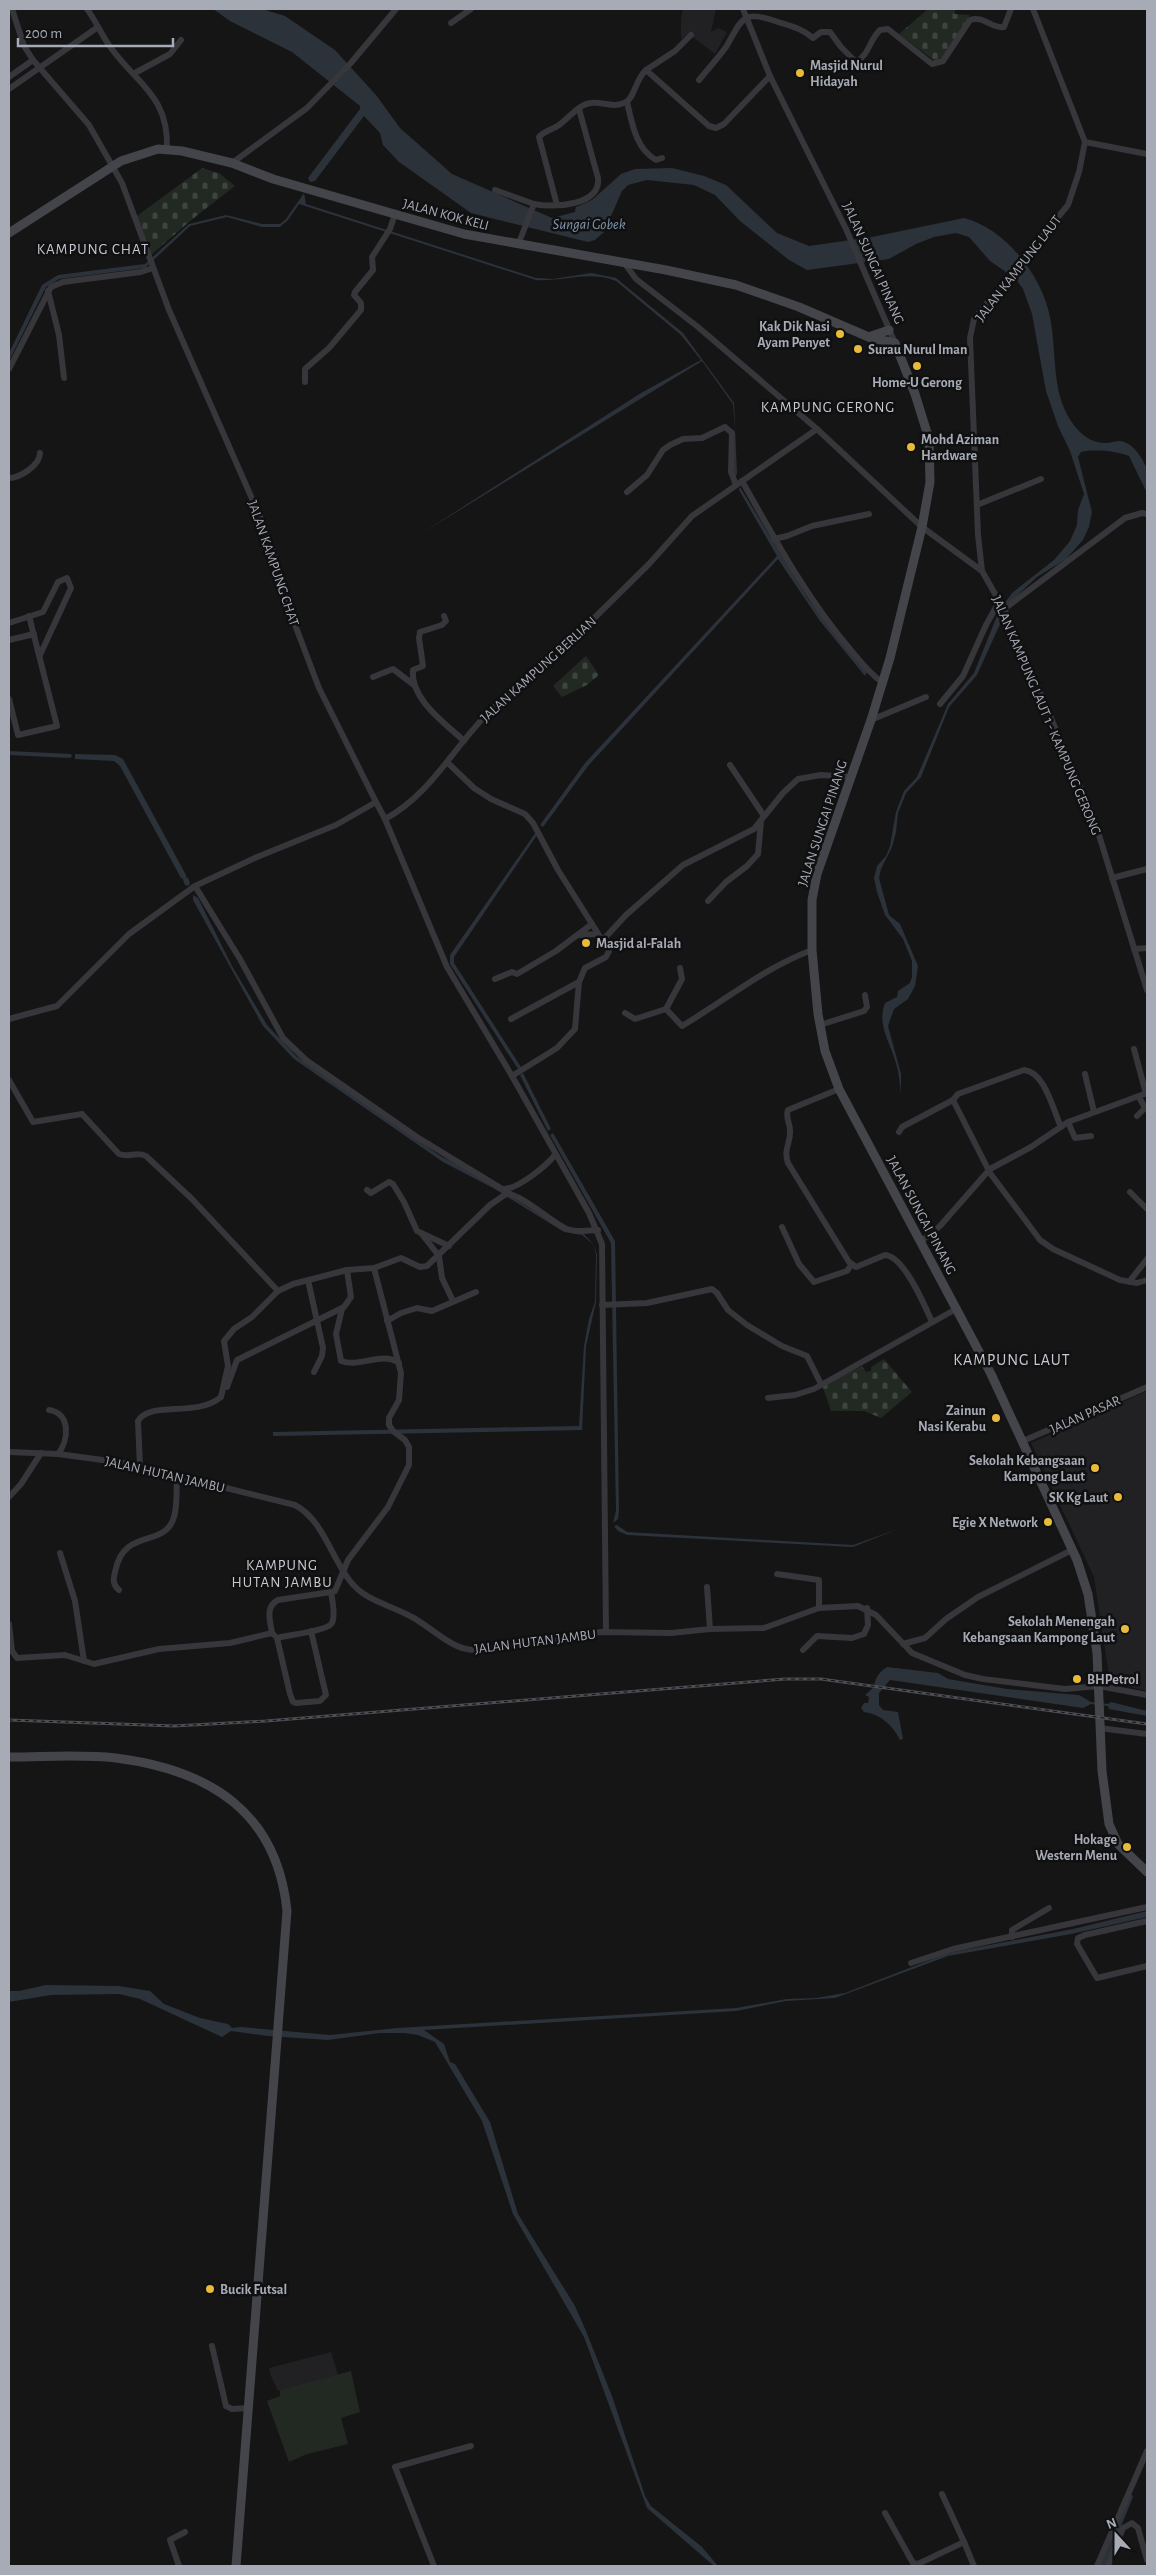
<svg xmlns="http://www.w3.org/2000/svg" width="1156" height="2575" font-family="'Alegreya Sans',sans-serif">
  <defs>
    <pattern id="cemetery-stones" width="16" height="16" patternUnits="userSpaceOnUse" patternTransform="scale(1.25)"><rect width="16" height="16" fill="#212922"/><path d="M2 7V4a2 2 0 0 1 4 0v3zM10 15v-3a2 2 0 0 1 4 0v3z" fill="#3e4540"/></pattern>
  </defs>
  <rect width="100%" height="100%" fill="#151516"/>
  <!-- built -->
  <g fill="#212123">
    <path d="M683,9H716L711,32L718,28L727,32L715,54L689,34L681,39V19Z"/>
    <path d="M1147,1391V1691L1110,1682L1094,1577L1031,1443Z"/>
    <path d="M331,2352L338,2375L278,2391L270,2374L269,2368Z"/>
  </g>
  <!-- green -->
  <path fill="#212922" d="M351,2371L360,2412L341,2418L348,2444L307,2454L289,2462L267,2401L280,2396V2390Z"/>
  <!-- cemetery -->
  <g fill="url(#cemetery-stones)">
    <path d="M928,9H956L954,14L970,15L944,56L935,61L899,34Z"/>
    <path d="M202,168L219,173L235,186L190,221L151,255L137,216Z"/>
    <path d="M586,656L599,675L587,685L562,697L553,686Z"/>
    <path d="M884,1359L912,1392L881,1418L864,1411H831L822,1385L862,1366L866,1372L871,1371V1367Z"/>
  </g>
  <!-- water -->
  <g fill="#2c323a">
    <path d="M213,9H262L285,16L335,50L376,95L400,128L452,174L552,218L575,212L576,207L592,200L621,174L635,169L672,168L704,176L726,185L777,233L809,246L872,237L964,218C1006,229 1042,276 1050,317C1057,352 1051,391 1071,421C1079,433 1090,443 1105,443C1110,443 1115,441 1120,441C1132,442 1142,457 1146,467C1150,473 1147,486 1147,493L1129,456C1116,451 1095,449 1081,452L1078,457L1092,512L1089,527L1083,540L1066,559L1037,577L1010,602L977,675L949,707L921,777L906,793L898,813L896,832L892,847L881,869L879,878L889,915L900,924L918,966L915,986L908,999L894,1009L888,1026L901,1074V1095C900,1083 899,1072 895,1060C889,1040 877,1024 885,1003L897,997L898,991L910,983L912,977V961L903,939L885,915L877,892L874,878L877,866L886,856L890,846L896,812L904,791L917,777L948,704L974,673L999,611L1012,593L1054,560L1070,541L1077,525L1078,510L1084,494L1070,451L1058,426L1046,391L1032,314L1023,289L1016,279L990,261L969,237L956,233L934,237L916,244L889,259L807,270L789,260L740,221L715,195L694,185L647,180L628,185L622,191L604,232L595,240L588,242L471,213L399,162L383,145L380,133L364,116L315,181L310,182L308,178L360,109V106L292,52L230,21Z"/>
    <path d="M304,193L306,204L536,278L553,279L591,273L616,278L683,333L734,403L737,474L735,477L733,475L735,429L733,404L702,361L419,535L641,393L701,360L681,335L616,281C590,270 563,282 536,280L299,204L288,220L280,227H262L227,217L190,226L145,268L59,279L46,287L9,361V353L42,285L58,275L145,264L189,224L226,215L262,224H280L286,219Z"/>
    <path d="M740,487L808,599L867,672L865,676L820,621L778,559L588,766L543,827L540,825L585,763L777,556L739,490Z"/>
    <path d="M9,751L71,754L72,756L70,758L9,755Z"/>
    <path d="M75,754L115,755L123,759L186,875V880L181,878L120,766L114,761L75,759Z"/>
    <path d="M536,832L537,835L454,957V963L521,1067L518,1069L450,964V955Z"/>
    <path d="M193,895L198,898L232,966L267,1025L296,1056L442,1157L470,1170L548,1220L583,1233L594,1245L597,1255L596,1302L586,1346L582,1430L273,1436V1432L579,1426L584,1346L589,1319L595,1302L596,1255L594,1245L582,1235L564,1232L493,1188L443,1162L294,1059L263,1026L193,900Z"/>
    <path d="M523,1073L551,1129L548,1131L520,1075Z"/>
    <path d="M553,1133L615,1241L619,1511L618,1519L613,1523L616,1511L611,1243L550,1135Z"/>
    <path d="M617,1525L627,1532L853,1545L898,1529L853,1547L627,1535L618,1531L614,1526Z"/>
    <path d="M887,1667L938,1673L948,1679L1007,1689L1079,1695L1091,1702L1108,1704L1111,1702L1147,1711V1716L1109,1709L1108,1706L1091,1704L1083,1708L890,1680L879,1693V1705L883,1710L898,1712L903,1739L900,1740C893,1726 881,1714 864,1712L861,1708L864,1703H868L869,1697L865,1695L874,1687C875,1678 879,1672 887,1667Z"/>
    <path d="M1147,1911V1917L1071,1934L948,1956L835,1998L786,2001L736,2011L424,2030L444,2044L450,2062L455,2064L490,2122L518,2214L575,2306L586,2331L612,2396L645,2496L651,2506L702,2547L718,2566H714L647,2508L584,2337L513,2214L482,2121L435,2042L418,2035L404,2033H380L328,2040L268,2036L231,2031L222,2037L140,1999L119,1994L51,1995L9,2002V1991H19L46,1985L119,1986L150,1991L164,2004L200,2018L228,2024L232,2028L241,2027L330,2035L397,2028L736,2008L787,1999L816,1998L845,1993L948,1953L1073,1929Z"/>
  </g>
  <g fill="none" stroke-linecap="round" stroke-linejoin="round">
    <!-- canal -->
    <g stroke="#2c323a" stroke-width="5.5">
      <path d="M186,880L187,883"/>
      <path d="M1102,2566L1130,2497"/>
    </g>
    <!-- street -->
    <g stroke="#36363b" stroke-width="6">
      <path d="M12,9L24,46L33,60L89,125L122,183L169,310L261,519L274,554L286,601L319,688L376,802"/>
      <path d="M87,9C96,21 102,36 111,48C137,84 169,96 167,149"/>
      <path d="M743,9L770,76L846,229L895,343"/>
      <path d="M451,23L471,9"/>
      <path d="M646,70L675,51L691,35"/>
      <path d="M135,73L170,54L181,40"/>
      <path d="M9,77L33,60"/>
      <path d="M699,80C708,69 718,58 726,47C743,18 742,9 778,22C791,26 803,29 813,38L821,32H830L841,47L856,62C869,55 870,39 880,30L888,29L932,64L943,61L970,20C983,15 992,29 1004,27L1011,9"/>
      <path d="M9,89L98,27"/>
      <path d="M627,102C632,122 635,148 656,160L662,158"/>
      <path d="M1085,142L1147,154"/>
      <path d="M232,163L307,108L350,64L396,9"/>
      <path d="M495,190L534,204"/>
      <path d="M557,205L539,137C544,131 552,130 559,125C569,118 579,104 591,103C602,101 614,109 626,102C635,97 635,80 646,70L709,126L716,128L724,124L770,76"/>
      <path d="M518,245L534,204C553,208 601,206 598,178L579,109"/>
      <path d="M625,264L636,279L698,327L817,429L922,527L982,571L1007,615L1094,819L1147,990"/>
      <path d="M48,291L59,335L64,378"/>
      <path d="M9,369L51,287L63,282L141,272L153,268"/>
      <path d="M305,382V369L329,348L361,310V303L354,295L355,292L373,270L372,257L390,229L395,214"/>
      <path d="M9,478C20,478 40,465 40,453"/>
      <path d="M742,481C775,539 807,599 850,649C860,661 869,673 882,682"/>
      <path d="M627,492L647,475L663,450L670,445L683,439L702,438L725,427L732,433L731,472L736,485"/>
      <path d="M977,505L1041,479"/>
      <path d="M774,539L787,536L812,526L869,514"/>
      <path d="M982,571L978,535L970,338L974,319L1068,205L1079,172L1085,142L1033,9"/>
      <path d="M1004,609L1125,518L1142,513L1147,514"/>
      <path d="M444,616L446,621L442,625L420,632L419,638L423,666L413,670C410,699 445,723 464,741"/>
      <path d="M9,623L43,612L58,582L67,578L71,588L40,655"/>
      <path d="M9,640L34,634"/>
      <path d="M373,677L393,669L414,685"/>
      <path d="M9,699L18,735L57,726L29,616"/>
      <path d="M940,704L963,676L986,625L1000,600"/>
      <path d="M871,720L926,697"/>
      <path d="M448,763L474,788L491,799L525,814L533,823L558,870L609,951L606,957L585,968L579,982L511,1019"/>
      <path d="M730,765L764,816"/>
      <path d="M385,819L447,967L512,1076L589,1213L602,1244L606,1632"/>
      <path d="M1112,878L1147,869"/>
      <path d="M195,886L240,959L283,1038L306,1060L417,1137L512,1195"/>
      <path d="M708,901L726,882L747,866L758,854L761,821"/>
      <path d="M578,935L598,934"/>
      <path d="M602,941L626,915L683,865L754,829L783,793L798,779L821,775L851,777"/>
      <path d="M1134,949L1147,948"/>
      <path d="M495,979L512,972L517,974L556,951L592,924"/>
      <path d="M666,1009L682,1026C726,1000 764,968 812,950"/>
      <path d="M625,1013L635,1019L666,1009L682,979L680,968"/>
      <path d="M9,1019L57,1006L129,934L195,886L257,857L336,825L376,802L385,819C431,794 453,748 489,712L575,637L649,564L692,516L817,429"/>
      <path d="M820,1025L864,1011L867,1007L865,995"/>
      <path d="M1134,1049L1146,1094"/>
      <path d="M1085,1074L1094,1112"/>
      <path d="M512,1076L557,1048L575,1029L579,982"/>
      <path d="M9,1080L33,1122L82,1114L119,1154C129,1158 137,1151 146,1156L192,1199L278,1291"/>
      <path d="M839,1089L788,1110C785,1117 790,1123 790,1130C791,1144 783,1148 788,1163L849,1262L856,1267L885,1255C904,1256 925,1306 932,1322"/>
      <path d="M953,1100L990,1173L1040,1240L1053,1249L1120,1280L1137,1283L1147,1280"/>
      <path d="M1137,1116L1145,1108L1139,1097"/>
      <path d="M1068,1122L1075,1138L1091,1136"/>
      <path d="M899,1132L902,1127L953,1100L958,1094L1024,1070C1045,1072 1053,1110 1061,1127"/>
      <path d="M504,1189C518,1189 546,1166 555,1155"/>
      <path d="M367,1190L371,1193L389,1182L393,1184L404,1202L417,1231L449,1246"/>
      <path d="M1130,1192L1147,1209"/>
      <path d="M782,1227L799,1264L814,1282L847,1271L852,1264"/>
      <path d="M421,1233L439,1256L442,1278L453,1301"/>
      <path d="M920,1242L940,1226L990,1169L1031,1147L1068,1122L1147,1093"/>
      <path d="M308,1280L323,1348L322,1356L314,1372"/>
      <path d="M1129,1282L1147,1259"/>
      <path d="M602,1305L647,1303L712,1289L717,1293L728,1310L747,1325L782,1346L807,1356L821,1384"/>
      <path d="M342,1309L336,1334L341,1361C360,1368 382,1351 399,1363"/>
      <path d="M387,1321L401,1313L417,1308L432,1311L476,1292"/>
      <path d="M227,1387L237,1360L344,1307L351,1297L347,1270"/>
      <path d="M768,1398L795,1395L814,1389L956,1309"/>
      <path d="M49,1410C71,1413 69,1440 58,1454"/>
      <path d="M1023,1441L1147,1387"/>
      <path d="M9,1452L58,1454L125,1463L295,1505C323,1520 331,1557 350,1581C365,1601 391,1605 412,1617C427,1625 441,1639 457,1646C465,1650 473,1650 482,1650L601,1632L671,1633L710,1629L764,1628L819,1608L858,1606L876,1615L912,1653L965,1675L983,1679L1065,1689L1099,1686L1147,1695"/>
      <path d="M140,1467L138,1421C150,1400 196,1418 221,1397L228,1366L224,1341L234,1329L252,1317L278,1291L293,1284L347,1270L374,1268L401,1258L420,1267L427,1266L490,1205L506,1194C520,1193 549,1220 563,1227C573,1233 586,1231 598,1230"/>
      <path d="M9,1497L21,1484L41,1453"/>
      <path d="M60,1553L75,1601L84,1661"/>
      <path d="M777,1574L819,1580V1608"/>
      <path d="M707,1587L710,1629"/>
      <path d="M119,1590C113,1585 113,1580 115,1572C123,1530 158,1546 171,1524C178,1513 176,1491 177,1478"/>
      <path d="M9,1624L12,1651L17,1658L65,1655L94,1664L159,1649L230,1643L272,1633"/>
      <path d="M311,1631L326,1695L320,1701L296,1703L293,1702L290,1694L277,1638C287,1635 328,1631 332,1623C336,1615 332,1600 331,1592L335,1591L348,1560L388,1507L409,1465V1447L405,1440L393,1431L389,1425V1418L399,1400L401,1373L374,1268"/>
      <path d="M274,1635L272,1633C270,1620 265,1607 278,1600L331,1592"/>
      <path d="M903,1644L925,1638L946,1619L978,1597L1072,1550"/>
      <path d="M803,1650L817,1636L852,1638L864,1634L868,1625L867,1608"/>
      <path d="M1099,1728L1147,1734"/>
      <path d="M1147,1921L1085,1935L1078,1938L1077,1944L1097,1978L1147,1966"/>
      <path d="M1012,1937V1930L1049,1908"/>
      <path d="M911,1963L953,1949L1147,1907"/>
      <path d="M212,2346L226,2406L232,2409L249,2408"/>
      <path d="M942,2494L964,2542"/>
      <path d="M885,2513L913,2563L918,2564L964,2542L974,2566"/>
      <path d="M179,2566L170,2540L185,2532"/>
      <path d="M434,2566L395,2467L471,2446"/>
      <path d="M1097,2566L1147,2451"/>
      <path d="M1108,2566L1123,2528L1132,2523L1138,2528L1147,2560"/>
    </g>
    <!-- secondary -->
    <g stroke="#44454b" stroke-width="9">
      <path d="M9,233L121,161L158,149L182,151L232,163L273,179L464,234L666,270L736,285L799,307L871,338L895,343L915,394L929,439L930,482L922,527L890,658L871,720L817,874L812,900V950L818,1014L825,1051L839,1089L991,1374L1077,1560L1088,1594L1097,1653L1102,1771L1109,1824L1118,1844L1147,1872"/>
      <path d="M871,336L889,330"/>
      <path d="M9,1757C44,1757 81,1754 116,1758C210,1770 277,1812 287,1911L236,2566"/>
    </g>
    <defs>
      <path id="rail" d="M9,1720L174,1726L266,1721L785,1679H821L1147,1724"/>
    </defs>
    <!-- rail casing -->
    <use href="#rail" stroke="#4d4e54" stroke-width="3"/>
    <!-- rail -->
    <use href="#rail" stroke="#101011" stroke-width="1" stroke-dasharray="4" stroke-linecap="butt"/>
  </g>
  <!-- markers -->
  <g fill="#e8bb3b" stroke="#101011" stroke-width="2">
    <circle cx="800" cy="73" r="5"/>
    <circle cx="840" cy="334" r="5"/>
    <circle cx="858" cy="349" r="5"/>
    <circle cx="917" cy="366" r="5"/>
    <circle cx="911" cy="447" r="5"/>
    <circle cx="586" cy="943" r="5"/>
    <circle cx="996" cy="1418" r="5"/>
    <circle cx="1095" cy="1468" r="5"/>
    <circle cx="1118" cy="1497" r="5"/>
    <circle cx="1048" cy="1522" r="5"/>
    <circle cx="1125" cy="1629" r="5"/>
    <circle cx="1077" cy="1679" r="5"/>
    <circle cx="1127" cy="1847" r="5"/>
    <circle cx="210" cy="2289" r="5"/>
  </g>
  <g text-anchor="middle" stroke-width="5" stroke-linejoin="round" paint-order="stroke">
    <!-- poi labels -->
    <g font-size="14" font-weight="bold" fill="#a7abb6" stroke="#101011" text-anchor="end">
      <text x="810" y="70" text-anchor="start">Masjid Nurul<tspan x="810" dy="16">Hidayah</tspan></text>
      <text x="830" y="331">Kak Dik Nasi<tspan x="830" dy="16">Ayam Penyet</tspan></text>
      <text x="868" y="354" text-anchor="start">Surau Nurul Iman</text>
      <text x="917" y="387" text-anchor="middle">Home-U Gerong</text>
      <text x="921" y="444" text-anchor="start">Mohd Aziman<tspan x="921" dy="16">Hardware</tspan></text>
      <text x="596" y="948" text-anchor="start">Masjid al-Falah</text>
      <text x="986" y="1415">Zainun<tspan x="986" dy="16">Nasi Kerabu</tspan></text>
      <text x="1085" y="1465">Sekolah Kebangsaan<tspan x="1085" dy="16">Kampong Laut</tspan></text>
      <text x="1108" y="1502">SK Kg Laut</text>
      <text x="1038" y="1527">Egie X Network</text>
      <text x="1115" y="1626">Sekolah Menengah<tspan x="1115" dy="16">Kebangsaan Kampong Laut</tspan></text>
      <text x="1087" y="1684" text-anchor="start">BHPetrol</text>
      <text x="1117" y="1844">Hokage<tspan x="1117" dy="16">Western Menu</tspan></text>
      <text x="220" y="2294" text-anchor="start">Bucik Futsal</text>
    </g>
    <!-- street labels -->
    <g font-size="14" fill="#a7abb6" stroke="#101011">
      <text transform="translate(446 214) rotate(15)" y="5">JALAN KOK KELI</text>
      <text transform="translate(874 263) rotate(66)" y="5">JALAN SUNGAI PINANG</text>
      <text transform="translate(1018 268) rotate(-52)" y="5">JALAN KAMPUNG LAUT</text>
      <text transform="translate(274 563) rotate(71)" y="5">JALAN KAMPUNG CHAT</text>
      <text transform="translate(538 669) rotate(-42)" y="5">JALAN KAMPUNG BERLIAN</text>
      <text transform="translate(1047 715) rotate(67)" y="5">JALAN KAMPUNG LAUT 1 - KAMPUNG GERONG</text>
      <text transform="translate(822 823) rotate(-72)" y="5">JALAN SUNGAI PINANG</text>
      <text transform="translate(922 1215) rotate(62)" y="5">JALAN SUNGAI PINANG</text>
      <text transform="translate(1085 1414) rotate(-24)" y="5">JALAN PASAR</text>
      <text transform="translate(165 1474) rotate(13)" y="5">JALAN HUTAN JAMBU</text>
      <text transform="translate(535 1641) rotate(-7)" y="5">JALAN HUTAN JAMBU</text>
    </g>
    <!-- water labels -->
    <g font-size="15" font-style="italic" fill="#8096af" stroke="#101011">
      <text x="589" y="229">Sungai Gobek</text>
    </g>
    <!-- neighbourhood labels -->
    <g font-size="15" letter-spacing="1" fill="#c8cad2" stroke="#101011">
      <text x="93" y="254">KAMPUNG CHAT</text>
      <text x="828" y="412">KAMPUNG GERONG</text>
      <text x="282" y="1570">KAMPUNG<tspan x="282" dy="17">HUTAN JAMBU</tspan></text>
    </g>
    <!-- quarter labels -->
    <g font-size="16" letter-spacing="1" fill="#c8cad2" stroke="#101011">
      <text x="1012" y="1365">KAMPUNG LAUT</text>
    </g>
  </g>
  <!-- border -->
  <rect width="1156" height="2575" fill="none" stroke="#a7abb6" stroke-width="20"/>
  <!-- north arrow -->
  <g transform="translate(1116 2535) rotate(339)" stroke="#101011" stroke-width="4" paint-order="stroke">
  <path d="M0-4L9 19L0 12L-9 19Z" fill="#a7abb6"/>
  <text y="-8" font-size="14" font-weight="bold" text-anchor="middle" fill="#a7abb6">N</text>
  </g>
  <!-- scale -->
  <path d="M18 38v8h155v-8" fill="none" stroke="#a7abb6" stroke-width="2.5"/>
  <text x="25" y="38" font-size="15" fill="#a7abb6" stroke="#101011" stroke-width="4" paint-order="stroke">200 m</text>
</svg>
